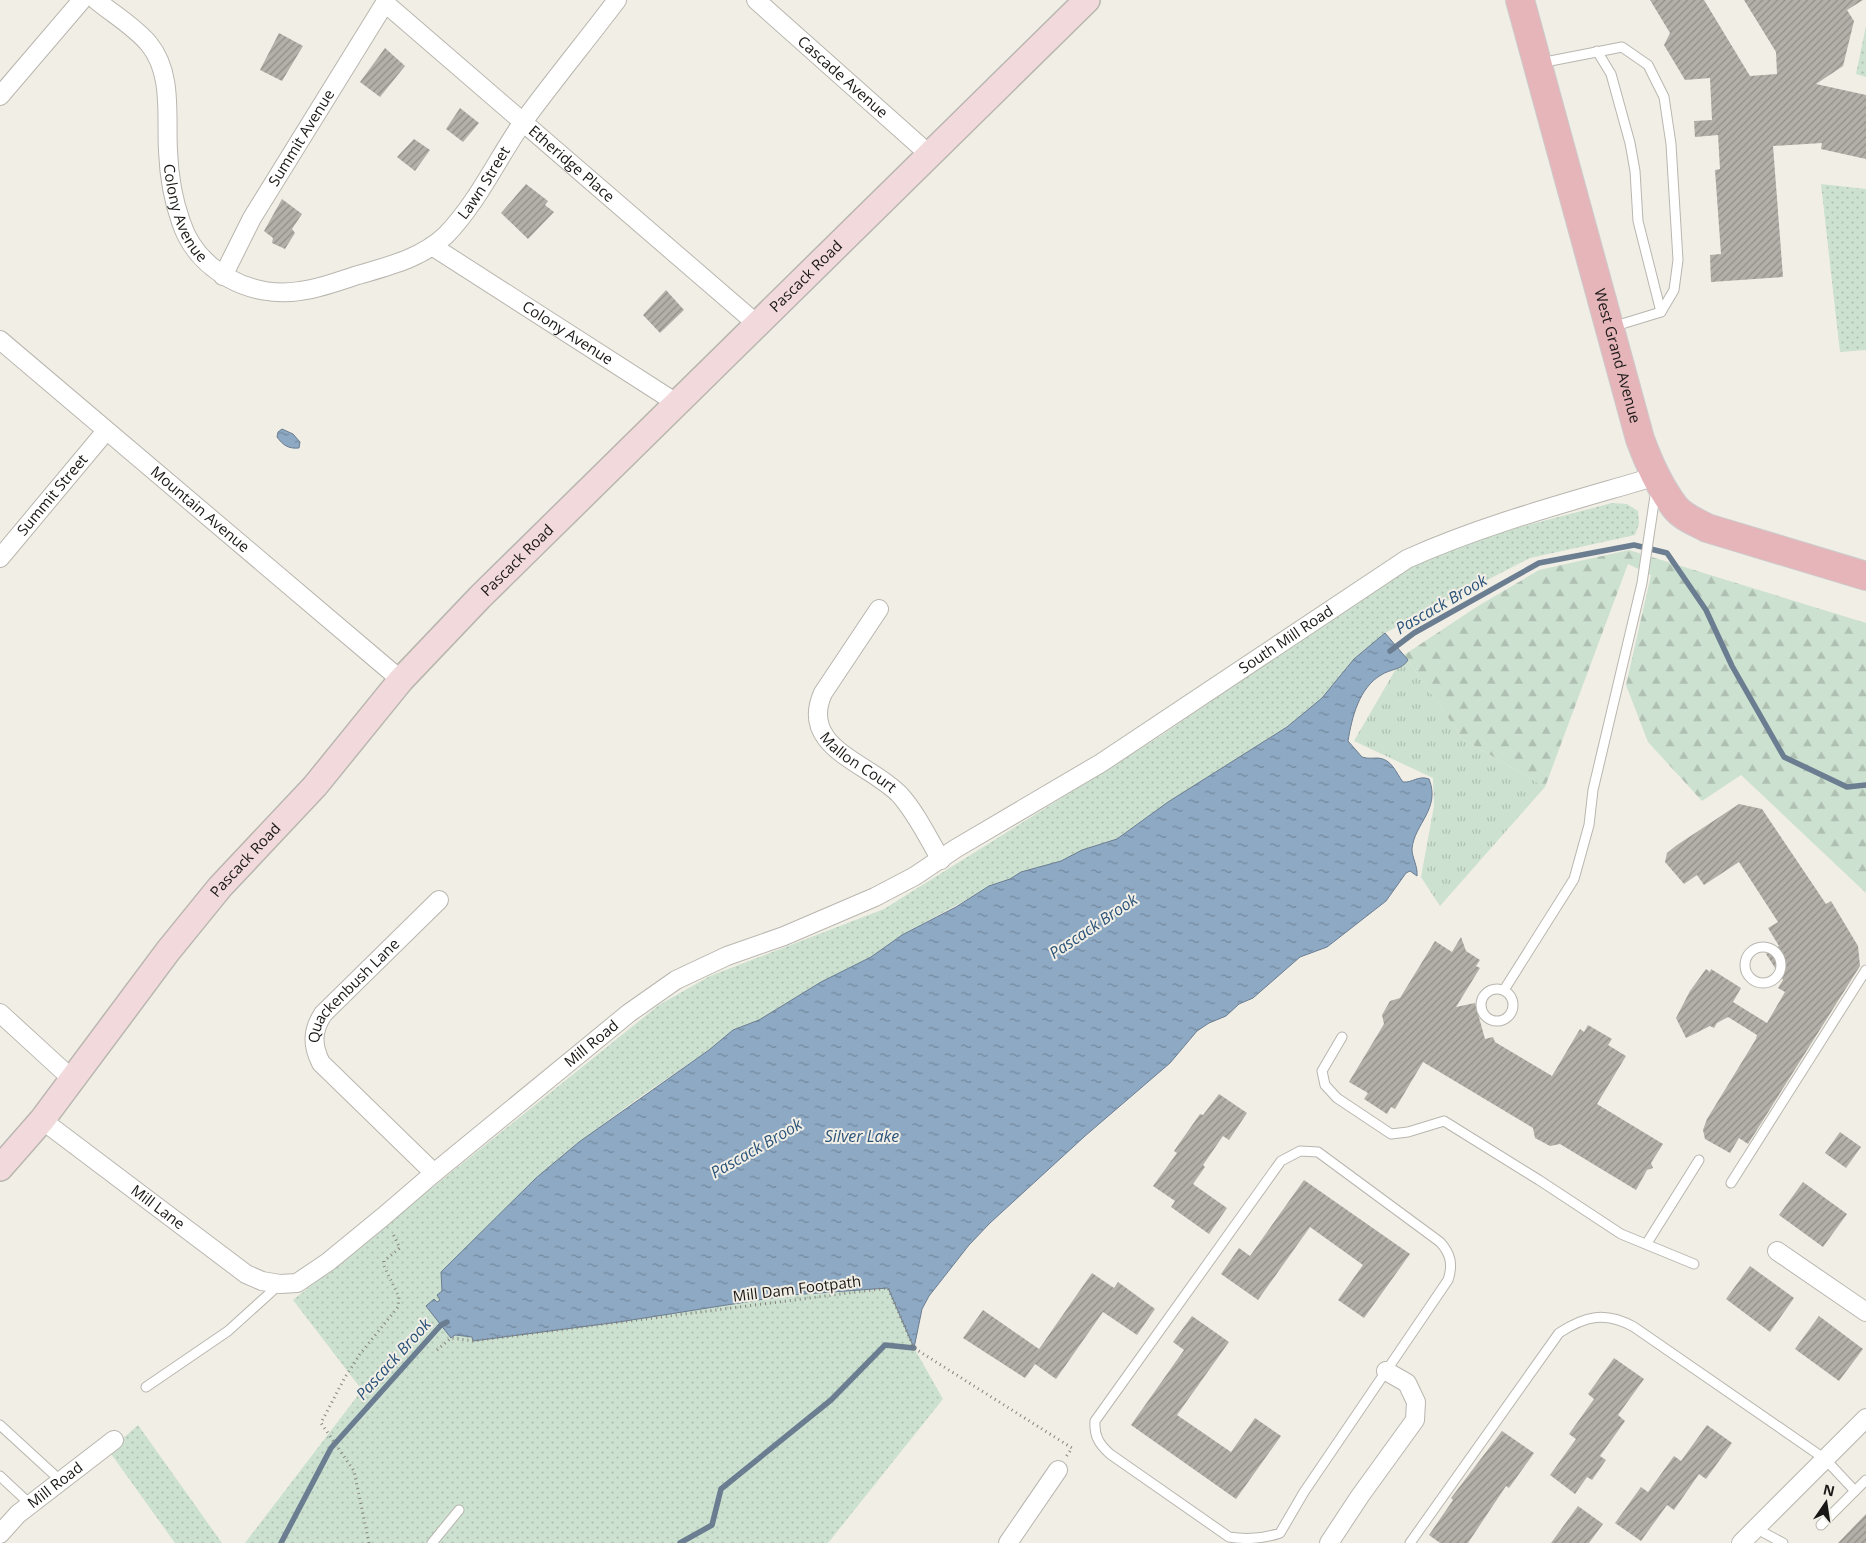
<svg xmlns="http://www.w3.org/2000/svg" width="1866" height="1543" font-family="'Open Sans',sans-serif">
  <defs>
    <pattern id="grass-tufts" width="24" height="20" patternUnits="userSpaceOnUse" patternTransform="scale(1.25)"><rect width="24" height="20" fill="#cce1d0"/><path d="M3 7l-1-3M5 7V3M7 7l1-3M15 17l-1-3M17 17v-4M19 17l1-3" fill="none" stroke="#afc0b2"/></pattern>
    <pattern id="forest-firs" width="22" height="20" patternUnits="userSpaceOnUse" patternTransform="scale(1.25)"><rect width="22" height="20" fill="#cce1d0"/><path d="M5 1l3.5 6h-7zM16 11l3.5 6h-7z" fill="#afc0b2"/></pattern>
    <pattern id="park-dots" width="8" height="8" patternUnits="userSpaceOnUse" patternTransform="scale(1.25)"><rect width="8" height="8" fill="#cce1d0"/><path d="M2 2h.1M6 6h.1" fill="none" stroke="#afc0b2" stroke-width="1.8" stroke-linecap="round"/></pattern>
    <pattern id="water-ripples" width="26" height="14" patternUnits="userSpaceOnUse" patternTransform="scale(1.25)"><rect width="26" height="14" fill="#8ea9c4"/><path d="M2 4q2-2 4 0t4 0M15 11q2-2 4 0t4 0" fill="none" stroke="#73899e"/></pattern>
    <pattern id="building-hatch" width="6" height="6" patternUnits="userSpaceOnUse" patternTransform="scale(1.25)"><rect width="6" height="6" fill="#b3b0a9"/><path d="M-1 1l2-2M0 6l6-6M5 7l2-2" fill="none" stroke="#918e88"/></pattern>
  </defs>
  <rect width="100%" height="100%" fill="#f1eee6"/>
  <!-- grass -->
  <path fill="url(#grass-tufts)" d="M1404,655L1463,739L1545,787L1440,906L1421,877L1434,806L1433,778L1354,741Z"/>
  <!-- forest -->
  <path fill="url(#forest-firs)" d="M1629,550L1866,623V893L1741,775L1702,801L1648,742L1626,685L1651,575L1628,564L1545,787L1463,739L1404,655L1478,606L1539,570Z"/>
  <!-- park -->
  <g fill="url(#park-dots)">
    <path d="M1866,26V77L1856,74Z"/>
    <path d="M1821,184L1866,189V350L1840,352Z"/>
    <path d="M1612,503L1627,504L1638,511L1639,524L1635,535L1530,558L1385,633L1354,659L1322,698L1287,727L1168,802L1117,839L1082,850L1061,861L1021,872L1010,879L997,883L902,935L871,957L821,982L759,1020L733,1030L709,1050L640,1097L579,1142L536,1178L490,1225L442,1291L441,1300L437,1302L455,1335L472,1337L790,1295L888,1288L914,1348L943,1399L828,1543H245L362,1390L293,1300L659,1005L710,976L884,909L1159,737L1395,575L1467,541Z"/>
    <path d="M138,1425L222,1543H175L109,1451Z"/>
  </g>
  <!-- water -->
  <g fill="url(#water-ripples)" stroke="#6b7d90">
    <path d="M282,429L293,434L300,442L299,448C288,449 283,445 277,437L278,432Z"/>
    <path d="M1385,633L1408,660C1402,670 1390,669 1381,675C1359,688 1352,717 1348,741L1362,757C1368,759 1372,758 1378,758C1392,759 1396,773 1403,782C1413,783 1418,775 1429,779C1441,809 1414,824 1412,849C1412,858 1418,866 1417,876L1410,871L1406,873L1386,901L1327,947L1300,957L1253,998L1239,1004L1226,1016L1209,1023L1197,1031L1170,1063L1085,1136L990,1223L969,1245L929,1296L922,1309L914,1348L888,1288L790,1295L619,1322L473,1341L472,1337L455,1335L451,1338L426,1306L434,1299L437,1302L440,1300L437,1295L442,1291L441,1272L536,1178L579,1142L709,1050L733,1030L759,1020L821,982L871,957L902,935L956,907L989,886L1010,879L1021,872L1061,861L1082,850L1117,839L1168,802L1287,727L1322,698L1354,659Z"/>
  </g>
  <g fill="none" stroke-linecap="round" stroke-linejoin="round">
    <!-- stream -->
    <g stroke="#6b7d90" stroke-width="5.5">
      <path d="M1390,651L1414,633L1539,563L1634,545L1667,553L1706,610L1732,666L1784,757L1847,787L1866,785"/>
      <path d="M281,1543L331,1448L441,1325L447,1322"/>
      <path d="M680,1543L712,1525L721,1489L831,1400L885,1345L914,1348"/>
    </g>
  </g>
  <!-- building -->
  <g fill="url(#building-hatch)">
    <path d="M1650,0H1704L1750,76L1777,74L1776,52L1744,0H1863L1847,10L1854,21L1843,66L1816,84L1866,95V159L1821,149L1822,143L1773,146L1783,277L1711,282L1710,255L1721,254L1715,170L1720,169L1718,135L1695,137L1694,121L1712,120L1710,78L1685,80L1664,45L1670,33Z"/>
    <path d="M279,33L303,46L282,81L260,70Z"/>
    <path d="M385,48L405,66L380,97L360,82Z"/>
    <path d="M460,108L479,123L463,142L446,129Z"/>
    <path d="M414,139L430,150L415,171L397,157Z"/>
    <path d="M526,184L548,201L545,205L554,212L528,239L501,213Z"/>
    <path d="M282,199L302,214L292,229L295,233L285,249L272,243L273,238L264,231Z"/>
    <path d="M666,290L684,310L660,333L643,315Z"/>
    <path d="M1739,804L1762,809L1826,904L1831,901L1858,946L1860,966L1748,1144L1739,1138L1730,1153L1705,1139L1703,1130L1707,1119L1756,1039L1757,1035L1728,1017L1717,1023L1714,1028L1710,1026L1686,1038L1676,1018L1690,991L1706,969L1710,972L1711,969L1741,988L1733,1002L1767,1023L1785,992L1778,988L1783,980L1766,954L1779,946L1768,928L1778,922L1739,862L1704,885L1697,875L1684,884L1665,862L1667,853L1677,845Z"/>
    <path d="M1461,937L1466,951L1480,960L1476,966L1480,968L1456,1007L1475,1003L1485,1039L1493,1037L1495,1042L1552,1076L1580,1029L1584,1032L1588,1025L1612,1039L1608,1045L1626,1056L1597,1104L1663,1144L1651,1163L1653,1168L1647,1170L1636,1190L1560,1144L1550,1146L1535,1138L1533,1128L1423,1062L1395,1109L1391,1107L1387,1114L1364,1099L1368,1093L1349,1082L1384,1024L1382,1015L1390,1001L1400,998L1435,941L1452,952Z"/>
    <path d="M1219,1094L1247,1113L1229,1140L1223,1136L1203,1165L1205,1167L1193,1184L1227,1208L1209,1234L1171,1207L1175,1201L1153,1186L1177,1153L1174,1151L1200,1114L1203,1115Z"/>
    <path d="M1840,1132L1861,1147L1846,1168L1825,1153Z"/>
    <path d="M1304,1180L1410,1254L1364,1318L1338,1300L1363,1265L1310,1227L1258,1300L1221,1274L1239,1248L1250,1256Z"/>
    <path d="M1803,1182L1847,1214L1823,1247L1779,1215Z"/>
    <path d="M1750,1266L1794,1298L1770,1332L1726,1299Z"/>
    <path d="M1092,1273L1114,1288L1118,1282L1155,1309L1137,1335L1103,1312L1056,1379L1035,1364L1025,1378L963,1338L983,1310L1039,1349Z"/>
    <path d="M1192,1316L1229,1342L1177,1415L1231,1452L1255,1418L1281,1436L1236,1499L1131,1425L1184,1350L1173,1342Z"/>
    <path d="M1819,1316L1863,1349L1839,1381L1795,1349Z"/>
    <path d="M1614,1358L1644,1379L1618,1415L1625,1421L1600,1456L1606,1460L1592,1480L1587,1477L1575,1494L1550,1475L1576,1439L1569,1434L1594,1399L1588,1394Z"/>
    <path d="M1707,1425L1732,1443L1706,1479L1699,1474L1674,1510L1667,1505L1641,1541L1615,1523L1641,1487L1648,1492L1674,1456L1681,1461Z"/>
    <path d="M1502,1431L1534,1453L1509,1488L1506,1486L1468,1543H1440L1429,1535L1453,1500L1451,1498Z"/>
    <path d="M1578,1506L1603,1524L1589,1543H1551Z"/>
    <path d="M1866,1514V1543H1838Z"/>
  </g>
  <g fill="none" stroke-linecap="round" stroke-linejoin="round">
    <defs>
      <g id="lane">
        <path d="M1597,51L1611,74L1630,143L1635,171L1638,221L1661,312"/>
        <path d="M1540,63L1622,47L1648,65L1664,97L1671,144L1678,260L1674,290L1661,312L1612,327"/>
        <circle cx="1763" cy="965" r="18"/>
        <circle cx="1497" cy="1005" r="16"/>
        <path d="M1504,990L1574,879L1589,825L1593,790L1642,583L1656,489"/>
        <path d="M1342,1037L1322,1071L1325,1085L1337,1098L1391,1134L1408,1132L1444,1121L1539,1180L1621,1234L1694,1264"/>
        <path d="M1300,1151L1318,1152L1440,1242C1451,1254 1453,1265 1448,1280L1304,1492L1280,1533C1263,1539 1247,1540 1229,1537L1110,1454C1099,1444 1094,1436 1095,1421L1281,1161Z"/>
        <path d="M1731,1183L1866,970"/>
        <path d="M1647,1243L1699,1160"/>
        <path d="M146,1387L228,1331L280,1284"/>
        <path d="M0,1425L61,1481"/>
        <path d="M0,1476L30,1504"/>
        <path d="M1821,1525L1866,1480"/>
        <path d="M1757,1529L1783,1543"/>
        <path d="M432,1543L459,1510"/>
        <path d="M1410,1543L1559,1333C1585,1316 1605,1311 1634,1327L1825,1459L1855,1491"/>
      </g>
      <g id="street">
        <path id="s1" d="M96,0C113,14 135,27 149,44C173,73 166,116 168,151C169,175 173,200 181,222C197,271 251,299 300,291C319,289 339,281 358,275C389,266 422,258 446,235C478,202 497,159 523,122C553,81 586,41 617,0"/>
        <path id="s2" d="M756,0L930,155"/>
        <path d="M0,96L82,0"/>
        <path id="s3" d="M432,246L678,404"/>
        <path id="s4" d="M223,276L252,218L385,3L758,325"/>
        <path id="s5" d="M0,340L401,680"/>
        <path id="s6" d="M0,558L106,431"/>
        <path id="s7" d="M879,609L823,693C798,748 870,763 900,795C917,814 928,838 941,860"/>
        <path d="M0,1013L72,1079"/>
        <path id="s8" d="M42,1120L246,1274L262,1281L280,1284L297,1283L328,1262L384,1216L434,1173L629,1013L676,980L727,956L784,936L875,897L915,876L955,849L1101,763L1407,559C1487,523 1573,501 1657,476"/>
        <path id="s9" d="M434,1173L321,1063C312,1045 312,1031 323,1014L439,900"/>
        <path d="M1777,1251L1866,1312"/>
        <path id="s10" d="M0,1534L18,1514L114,1440"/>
        <path d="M1008,1543L1058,1470"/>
        <path d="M1329,1543L1360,1496L1415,1420L1416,1402L1407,1383L1386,1371"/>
        <path d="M1741,1543L1866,1418"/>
      </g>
      <g id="secondary">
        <path id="s11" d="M0,1168L42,1120L168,951L220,887L315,786L401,680L480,597L1087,0"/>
      </g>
      <g id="primary">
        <path id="s12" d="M1520,0L1640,439C1648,461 1660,487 1674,506C1682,517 1696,522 1707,528L1866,576"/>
      </g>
    </defs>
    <!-- lane casing -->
    <use href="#lane" stroke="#b9b6af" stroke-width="11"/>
    <!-- street casing -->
    <use href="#street" stroke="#b9b6af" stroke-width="20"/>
    <!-- secondary casing -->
    <use href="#secondary" stroke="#b9b6af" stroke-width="28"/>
    <!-- primary casing -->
    <use href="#primary" stroke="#ccc" stroke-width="30"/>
    <!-- path -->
    <g stroke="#85837e" stroke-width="3" stroke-dasharray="1 4" stroke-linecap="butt">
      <path d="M437,1350L451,1338L473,1341L888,1288L914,1348L1072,1448L1066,1457"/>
      <path d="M369,1543L354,1471L321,1423L344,1379L360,1354L398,1307L399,1297L384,1266V1261L400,1248L392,1232"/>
    </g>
    <!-- lane -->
    <use href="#lane" stroke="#fff" stroke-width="9"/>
    <!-- street -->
    <use href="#street" stroke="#fff" stroke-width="18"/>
    <!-- secondary -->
    <use href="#secondary" stroke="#f2dadc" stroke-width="25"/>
    <!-- primary -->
    <use href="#primary" stroke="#e5b5ba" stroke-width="28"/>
  </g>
  <g text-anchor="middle" stroke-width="4" stroke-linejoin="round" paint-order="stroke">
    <!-- street labels -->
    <g font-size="15" fill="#191715" stroke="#f1eee6">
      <text dy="5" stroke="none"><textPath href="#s2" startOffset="116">Cascade Avenue</textPath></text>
      <text dy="5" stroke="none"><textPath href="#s4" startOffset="159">Summit Avenue</textPath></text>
      <text dy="5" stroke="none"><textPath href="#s4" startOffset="564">Etheridge Place</textPath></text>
      <text dy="5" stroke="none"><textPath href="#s1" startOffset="624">Lawn Street</textPath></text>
      <text dy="5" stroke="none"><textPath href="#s1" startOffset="245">Colony Avenue</textPath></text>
      <text dy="5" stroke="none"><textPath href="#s11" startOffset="1204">Pascack Road</textPath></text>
      <text dy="5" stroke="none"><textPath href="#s3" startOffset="161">Colony Avenue</textPath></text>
      <text dy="5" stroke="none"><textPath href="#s12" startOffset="369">West Grand Avenue</textPath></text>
      <text dy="5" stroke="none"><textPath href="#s6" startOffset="82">Summit Street</textPath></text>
      <text dy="5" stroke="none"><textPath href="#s5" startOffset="262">Mountain Avenue</textPath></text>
      <text dy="5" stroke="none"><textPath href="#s11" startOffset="799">Pascack Road</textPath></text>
      <text dy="5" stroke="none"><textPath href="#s8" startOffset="1495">South Mill Road</textPath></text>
      <text dy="5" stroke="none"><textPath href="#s7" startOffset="189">Mallon Court</textPath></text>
      <text dy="5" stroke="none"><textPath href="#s11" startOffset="394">Pascack Road</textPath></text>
      <text dy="5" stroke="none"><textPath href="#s9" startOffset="246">Quackenbush Lane</textPath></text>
      <text dy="5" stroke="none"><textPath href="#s8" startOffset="688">Mill Road</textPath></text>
      <text dy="5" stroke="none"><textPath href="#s8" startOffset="145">Mill Lane</textPath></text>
      <text transform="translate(797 1289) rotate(-7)" y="5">Mill Dam Footpath</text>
      <text dy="5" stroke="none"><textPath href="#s10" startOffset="74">Mill Road</textPath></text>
    </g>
    <!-- water labels -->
    <g font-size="16" font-style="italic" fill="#2a537a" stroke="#f1eee6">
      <text transform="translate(1441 604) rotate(-30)" y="6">Pascack Brook</text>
      <text transform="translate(1093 926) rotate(-34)" y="6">Pascack Brook</text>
      <text x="862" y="1142">Silver Lake</text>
      <text transform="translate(756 1148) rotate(-30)" y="6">Pascack Brook</text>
      <text transform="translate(393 1359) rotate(-48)" y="6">Pascack Brook</text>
    </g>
  </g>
  <!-- north arrow -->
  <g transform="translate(1826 1503) rotate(13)" stroke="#f1eee6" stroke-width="4" paint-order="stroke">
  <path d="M0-4L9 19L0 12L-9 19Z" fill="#191715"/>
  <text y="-8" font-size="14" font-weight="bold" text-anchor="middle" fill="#191715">N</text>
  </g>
</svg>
